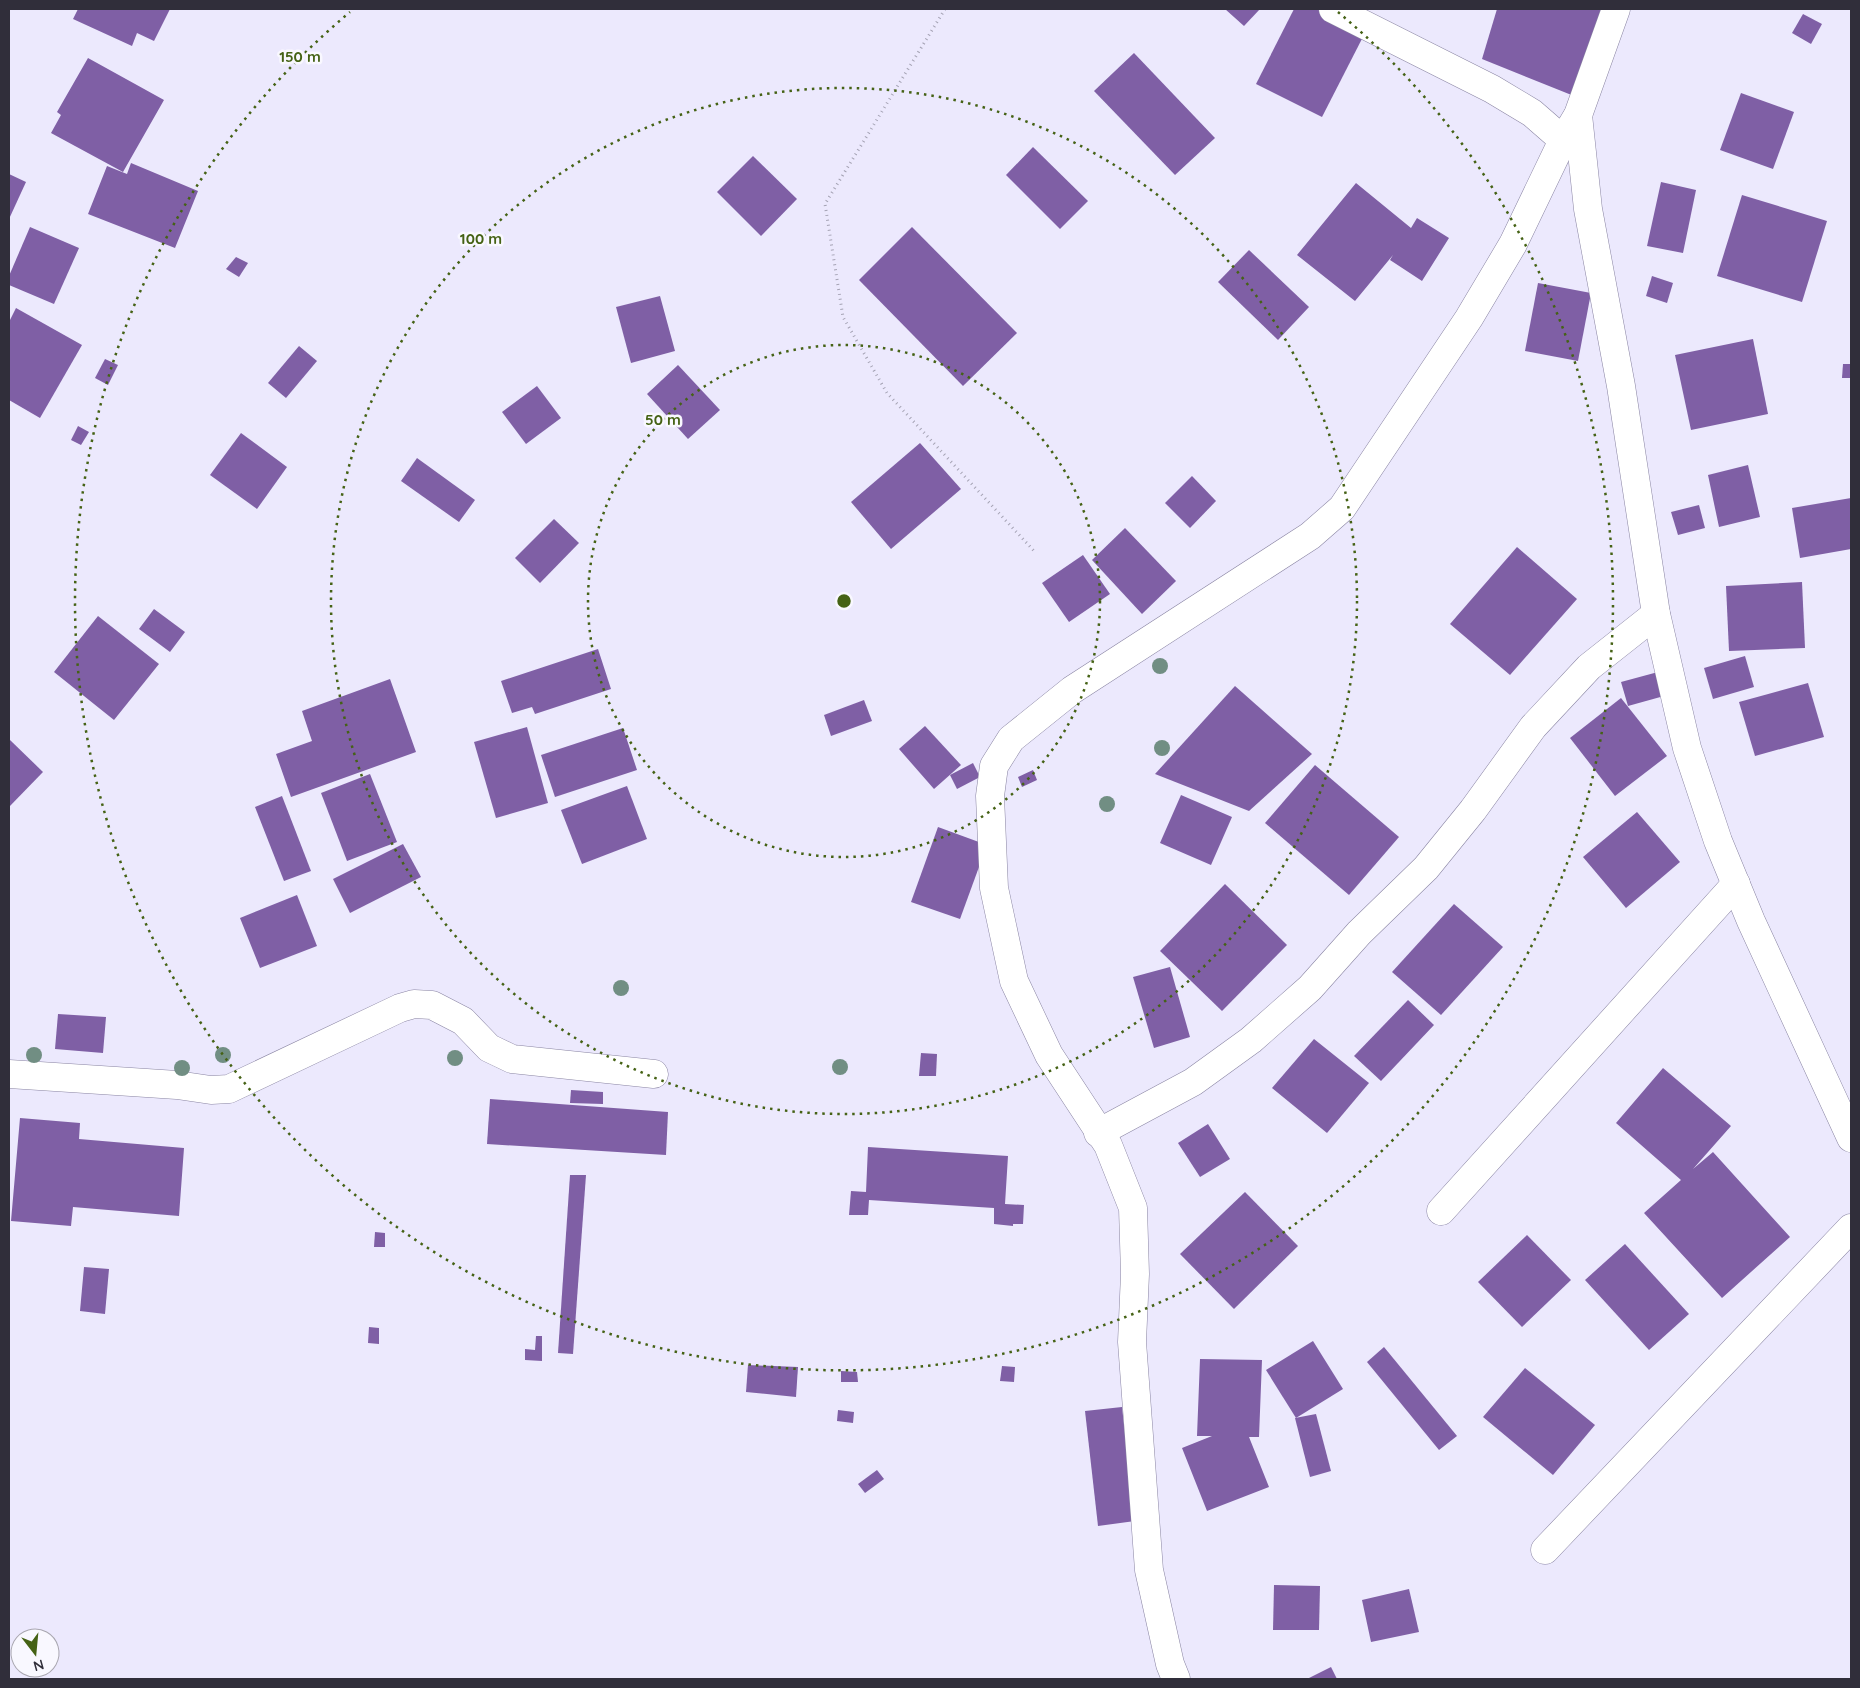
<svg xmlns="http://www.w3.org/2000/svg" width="1860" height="1688" font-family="Quicksand,sans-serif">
  <rect width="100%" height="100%" fill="#ece9fd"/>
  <!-- building -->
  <g fill="#7f5fa5">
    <path d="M78,9H170L154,41L137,33L132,46L73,19Z"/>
    <path d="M1225,9H1260L1244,26Z"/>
    <path d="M1294,9H1325L1367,29L1322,117L1256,84Z"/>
    <path d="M1497,9H1615L1574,96L1482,59Z"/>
    <path d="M1803,14L1822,24L1811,44L1792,33Z"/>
    <path d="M1134,53L1215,138L1175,175L1094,91Z"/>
    <path d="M88,58L164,100L123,172L51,133L61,115L57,112Z"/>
    <path d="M1741,93L1794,112L1773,169L1720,150Z"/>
    <path d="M1033,147L1088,201L1060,229L1006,175Z"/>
    <path d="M753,156L797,199L761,236L717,192Z"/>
    <path d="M131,163L198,191L175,248L88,214L107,166L127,174Z"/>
    <path d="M9,174L26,182L9,219Z"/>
    <path d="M1661,182L1696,190L1683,253L1647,246Z"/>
    <path d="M1356,183L1411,228L1417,218L1449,238L1422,281L1390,260L1393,255L1355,301L1297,255Z"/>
    <path d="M1742,195L1827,221L1802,302L1717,276Z"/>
    <path d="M30,227L79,248L54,304L9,285V276Z"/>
    <path d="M912,227L1017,333L963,386L859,280Z"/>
    <path d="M1249,250L1309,307L1278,340L1218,282Z"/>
    <path d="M236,257L248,263L239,277L226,269Z"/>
    <path d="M1652,276L1673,283L1667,303L1646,296Z"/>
    <path d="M1538,283L1591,293L1578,361L1525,351Z"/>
    <path d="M660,296L675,351L631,363L616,307Z"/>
    <path d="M16,308L82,345L40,418L9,400V322Z"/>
    <path d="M1753,339L1768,414L1691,430L1675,355Z"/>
    <path d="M299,346L317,361L286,398L268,383Z"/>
    <path d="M105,359L118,365L108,385L95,378Z"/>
    <path d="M1843,364H1851V378H1842Z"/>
    <path d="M678,365L720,410L688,439L647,394Z"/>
    <path d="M537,386L561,418L526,444L502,412Z"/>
    <path d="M78,426L89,432L81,445L71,440Z"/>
    <path d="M241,433L287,467L257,509L210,475Z"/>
    <path d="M920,443L961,489L891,549L851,502Z"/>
    <path d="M417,458L475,500L459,522L401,481Z"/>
    <path d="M1748,465L1760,517L1719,527L1708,475Z"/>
    <path d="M1192,476L1216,501L1190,528L1165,503Z"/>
    <path d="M1851,498V549L1800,558L1792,508Z"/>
    <path d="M1699,505L1705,528L1678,535L1671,512Z"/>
    <path d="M554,519L579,543L540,583L515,558Z"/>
    <path d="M1125,528L1176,581L1142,614L1092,560Z"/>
    <path d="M1517,547L1577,599L1510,675L1450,624Z"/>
    <path d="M1083,555L1110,594L1069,622L1042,583Z"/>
    <path d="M1802,582L1805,648L1729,651L1726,586Z"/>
    <path d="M154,609L185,632L170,652L139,629Z"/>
    <path d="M98,616L159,664L114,720L54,672Z"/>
    <path d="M598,649L611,689L535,714L532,707L512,713L501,681Z"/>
    <path d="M1745,656L1754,687L1713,699L1704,668Z"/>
    <path d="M1658,672L1664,696L1628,706L1621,682Z"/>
    <path d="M390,679L416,752L291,797L276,754L312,741L302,711Z"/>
    <path d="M1808,683L1824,737L1755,756L1739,702Z"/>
    <path d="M1235,686L1312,754L1249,811L1155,774Z"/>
    <path d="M1621,698L1667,756L1615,796L1570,738Z"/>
    <path d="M864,700L872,721L831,736L824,715Z"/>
    <path d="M925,726L961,765L934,789L899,749Z"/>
    <path d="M527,727L548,803L496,818L474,742Z"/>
    <path d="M623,728L637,770L555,797L541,755Z"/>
    <path d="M9,739L43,772L9,807Z"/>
    <path d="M973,763L980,777L957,789L950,775Z"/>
    <path d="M1315,765L1399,837L1349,895L1265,823Z"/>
    <path d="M1033,770L1037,780L1022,787L1018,777Z"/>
    <path d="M370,774L397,842L347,861L321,793Z"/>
    <path d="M627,786L647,839L582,864L561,810Z"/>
    <path d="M1181,795L1232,817L1211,865L1160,843Z"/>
    <path d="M282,796L311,871L284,881L255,807Z"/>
    <path d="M1637,812L1680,862L1626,908L1583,857Z"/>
    <path d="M938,827L987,845L960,919L911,902Z"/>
    <path d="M403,844L421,877L350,913L333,879Z"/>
    <path d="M1225,884L1287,945L1222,1011L1160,951Z"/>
    <path d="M297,895L317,946L260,968L240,918Z"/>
    <path d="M1454,904L1503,947L1441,1015L1392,972Z"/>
    <path d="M1170,967L1190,1037L1154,1048L1133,977Z"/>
    <path d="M1408,1000L1434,1025L1381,1081L1354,1056Z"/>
    <path d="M58,1014L106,1017L103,1053L55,1049Z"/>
    <path d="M1314,1039L1369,1083L1327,1133L1272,1088Z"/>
    <path d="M921,1053L937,1054L936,1076H919Z"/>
    <path d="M1663,1068L1731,1126L1693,1169L1713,1152L1790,1237L1722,1298L1644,1213L1681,1180L1616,1123Z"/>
    <path d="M571,1090L603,1092V1104L570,1103Z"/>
    <path d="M490,1099L668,1112L666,1155L487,1144Z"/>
    <path d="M20,1118L80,1123L79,1139L184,1148L179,1216L73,1207L71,1226L11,1221Z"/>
    <path d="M1208,1124L1230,1159L1200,1177L1178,1143Z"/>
    <path d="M868,1147L1008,1156L1005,1204L1024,1205L1023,1224H1013V1226L994,1224V1208L869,1200L868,1215H849L851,1191L866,1192Z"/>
    <path d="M570,1175H586L573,1354L558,1353Z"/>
    <path d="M1245,1192L1298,1246L1234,1309L1180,1254Z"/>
    <path d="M375,1232L385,1233V1247H374Z"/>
    <path d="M1527,1235L1571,1280L1522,1327L1478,1282Z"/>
    <path d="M1625,1244L1689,1314L1649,1350L1585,1280Z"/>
    <path d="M84,1267L109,1269L105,1314L80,1311Z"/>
    <path d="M369,1327L379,1328V1344L368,1343Z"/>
    <path d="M536,1336H542V1361L525,1360V1349L535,1350Z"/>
    <path d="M1313,1341L1343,1389L1296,1418L1266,1370Z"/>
    <path d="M1384,1347L1457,1436L1439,1450L1367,1362Z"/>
    <path d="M1200,1359L1262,1360L1259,1437H1249L1269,1487L1207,1511L1182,1448L1212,1436H1197Z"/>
    <path d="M748,1365L798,1367L796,1397L746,1392Z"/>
    <path d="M1002,1366L1015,1367L1014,1382L1000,1381Z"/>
    <path d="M1525,1368L1595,1425L1553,1475L1483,1417Z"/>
    <path d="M841,1371L857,1372L858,1382H841Z"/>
    <path d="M1122,1407L1135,1521L1098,1526L1085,1411Z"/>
    <path d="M838,1410L854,1412L853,1423L837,1421Z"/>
    <path d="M1316,1414L1331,1471L1310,1477L1295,1418Z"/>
    <path d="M877,1470L884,1479L865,1493L858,1484Z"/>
    <path d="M1274,1585L1320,1586L1319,1630H1273Z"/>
    <path d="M1409,1589L1419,1632L1371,1642L1362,1600Z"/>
    <path d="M1331,1667L1337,1679H1307Z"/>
  </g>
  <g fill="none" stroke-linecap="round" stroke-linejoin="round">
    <defs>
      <g id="minor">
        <path d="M1333,9L1492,89L1532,113L1563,140"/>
        <path d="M1578,115L1588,209L1621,386L1656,614L1687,748L1718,841L1751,921L1851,1138"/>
        <path d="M9,1074L177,1085L211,1090L229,1089L400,1008L414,1004L432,1005L463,1021L489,1048L512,1059L654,1074"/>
        <path d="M1098,1133L1193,1082L1251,1040L1310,988L1359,933L1426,868L1473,810L1533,727L1589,667L1656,614"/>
        <path d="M1441,1211L1736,884"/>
        <path d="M1545,1550L1851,1228"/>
        <path d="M1176,1679L1170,1664L1149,1570L1132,1342L1135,1274L1133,1208L1108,1145L1049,1055L1014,981L994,888L990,796L994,766L1011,739L1072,690L1310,536L1342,508L1469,318L1513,244L1563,140L1578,115L1616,9"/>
      </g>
    </defs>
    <!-- minor casing -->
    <use href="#minor" stroke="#8a85a3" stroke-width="29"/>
    <!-- path -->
    <path stroke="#a5a3b4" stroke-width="3" stroke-dasharray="1 4" stroke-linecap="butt" d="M945,9L825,204L843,317L887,393L1036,553"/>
    <!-- minor -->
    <use href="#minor" stroke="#fff" stroke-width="28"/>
  </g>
  <!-- trees -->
  <g fill="#718e83">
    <circle cx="1160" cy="666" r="8"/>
    <circle cx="1162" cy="748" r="8"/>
    <circle cx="1107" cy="804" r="8"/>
    <circle cx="621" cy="988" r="8"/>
    <circle cx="34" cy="1055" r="8"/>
    <circle cx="223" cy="1055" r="8"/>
    <circle cx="455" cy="1058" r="8"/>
    <circle cx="840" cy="1067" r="8"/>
    <circle cx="182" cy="1068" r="8"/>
  </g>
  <!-- distance rings -->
  <g fill="none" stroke="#456215" stroke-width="2.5" stroke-dasharray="2.5 5">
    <circle cx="844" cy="601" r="256"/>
    <circle cx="844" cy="601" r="513"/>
    <path d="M1338 12A769 769 0 1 1 350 12"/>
  </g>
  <circle cx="844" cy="601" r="8" fill="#456215" stroke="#f9f8ff" stroke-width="2.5"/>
  <g font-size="15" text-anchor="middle" font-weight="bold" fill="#456215" stroke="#f9f8ff" stroke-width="5" stroke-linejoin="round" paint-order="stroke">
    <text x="300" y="62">150 m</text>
    <text x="481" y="244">100 m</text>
    <text x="663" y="425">50 m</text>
  </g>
  <!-- border -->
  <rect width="1860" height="1688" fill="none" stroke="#302e3a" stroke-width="20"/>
  <!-- north arrow -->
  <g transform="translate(35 1653) rotate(164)"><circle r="24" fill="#f9f8ff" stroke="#a9a7b0"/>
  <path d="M0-4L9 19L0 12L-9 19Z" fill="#456215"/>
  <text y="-8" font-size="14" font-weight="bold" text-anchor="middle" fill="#302e3a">N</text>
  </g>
</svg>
